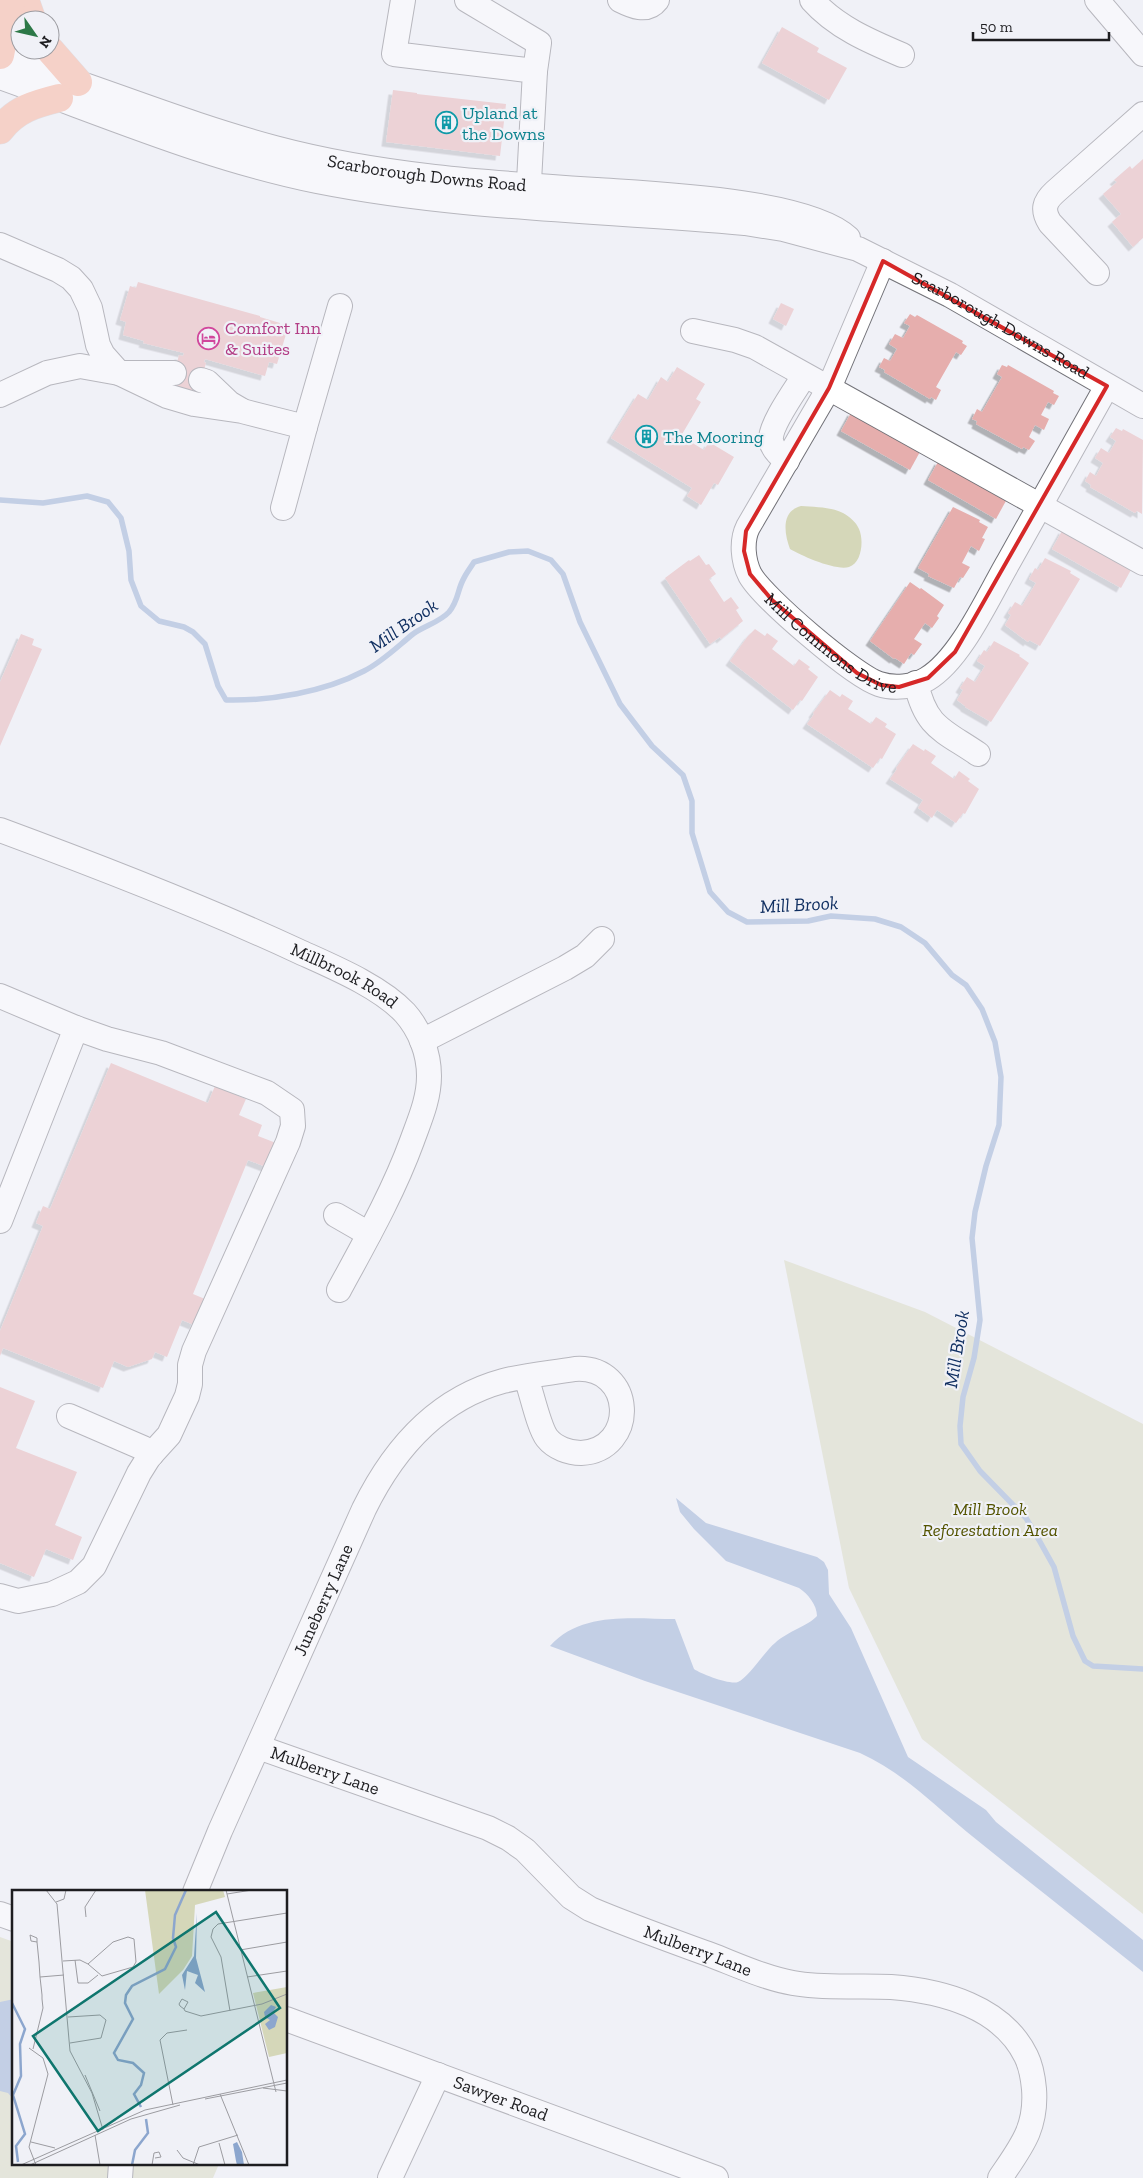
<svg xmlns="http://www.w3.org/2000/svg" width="1143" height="2178" font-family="'Zilla Slab',serif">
  <defs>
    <filter id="shadow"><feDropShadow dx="-4.5" dy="4.5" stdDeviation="0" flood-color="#0004"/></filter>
  </defs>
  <rect width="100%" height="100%" fill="#f0f1f7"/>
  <!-- green -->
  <g fill="#d5d7b9">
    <path d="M801,506C815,507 831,507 843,513C850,517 856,522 859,529C864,540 862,563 849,567C836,571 802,556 790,549C784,533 781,511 801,506Z"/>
    <path d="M784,1260L925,1312L1143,1424V1914L922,1739L849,1588Z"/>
    <path d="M0,1937L14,1942V2164H219L213,2178H0Z"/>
  </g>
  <!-- water -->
  <g fill="#8ca6ce">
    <path d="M676,1498L706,1523L817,1557L824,1562L828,1570L829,1594L851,1628L908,1757L986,1810L996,1822L1143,1940V1972C1084,1925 1025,1879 967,1832C932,1803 902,1772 860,1753L645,1681L550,1646C581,1611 633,1619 675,1619L694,1669C701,1674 730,1685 738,1682C748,1678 765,1651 775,1643C788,1631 808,1626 817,1616C817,1605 808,1594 799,1588L726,1561L694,1529L680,1512Z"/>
    <path d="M14,1999V2100L8,2093L0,2091V2002Z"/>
  </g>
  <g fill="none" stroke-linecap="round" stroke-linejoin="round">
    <!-- stream -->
    <path stroke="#8ca6ce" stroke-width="5.5" d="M0,500L43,503L87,496L108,502L121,518L129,551L131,580L141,606L159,621L184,627L193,632L205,644L218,686L226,700C271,701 324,692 364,671C382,662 397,647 413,634C424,626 440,622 449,612C459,600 457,590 464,578C467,572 471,567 474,562L509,552L528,551L551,560L563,574L580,622L620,704L652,746L683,775L692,801V833L710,892L728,912L747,922L808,921L831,916L875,919L901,927L925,943L952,975L966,985L982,1009L995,1042L1001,1077L999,1125L986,1166L975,1212L972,1238L980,1320L974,1358L963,1397L960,1426L961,1444L980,1471L1026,1518L1039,1540L1054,1567L1073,1636L1085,1661L1093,1666L1143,1669"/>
  </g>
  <!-- building -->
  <g fill="#e6aead" filter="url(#shadow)">
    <path d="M782,27L819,48L817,52L847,68L829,100L762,63Z"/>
    <path d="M393,90L417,93V94L506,104L500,156L386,142Z"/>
    <path d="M1143,159V238L1133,247L1112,222L1121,214L1103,194L1117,182L1114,180L1130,166L1132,169Z"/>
    <path d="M138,282L260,316V317L280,323L279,328L287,331L277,364L269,362L265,376L205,359L204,362L206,363L198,392L171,385L179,355L183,356L184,353L143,343L144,341L123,335L126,322L120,320L130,286L136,288Z"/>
    <path d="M781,303L794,309L786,326L773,319Z"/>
    <path d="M910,314L915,317L917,315L963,341L962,343L967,346L961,355L956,352L936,387L941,390L936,400L931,397L930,399L884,372L885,370L879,367L884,358L890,361L897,349L889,344L895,334L903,338L910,326L904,323Z"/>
    <path d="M1002,365L1007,367L1008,365L1054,391L1053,393L1059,396L1054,405L1048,402L1041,415L1049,419L1044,430L1035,425L1029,437L1035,441L1029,450L1023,447L1022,449L976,424L977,421L972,419L977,409L982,412L1002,377L997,374Z"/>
    <path d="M677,367L705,384L696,399L701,402L681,436L704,450L709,442L734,457L718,485L714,483L701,505L687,496L692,488L611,438L638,394L648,400L661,377L668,382Z"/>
    <path d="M852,411L921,450L910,470L841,431Z"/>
    <path d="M1116,428L1122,431L1123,429L1143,440L1142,514L1137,511L1135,513L1090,487L1091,485L1085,481L1090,472L1096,476L1103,463L1095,458L1101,448L1109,453L1116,441L1110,437Z"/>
    <path d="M939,460L1007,499L996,519L928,480Z"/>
    <path d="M953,507L980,520L979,522L988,527L982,538L985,539L979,551L971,546L962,563L970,567L963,578L960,577L954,588L928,576L929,574L918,568Z"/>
    <path d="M1063,529L1132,568L1121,588L1052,549Z"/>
    <path d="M699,555L706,565L709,564L716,574L709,579L724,602L731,597L739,608L736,610L743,621L721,639L720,637L710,644L665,578L689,560L690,561Z"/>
    <path d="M1045,558L1071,571L1070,573L1080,579L1040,646L1029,640L1028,642L1005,625L1011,615L1008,613L1015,602L1022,606L1036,583L1029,579L1035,568L1038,570Z"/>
    <path d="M910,582L920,589L921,588L944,605L937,616L939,618L932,628L925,623L914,639L922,644L914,655L911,653L904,664L895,658L894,659L870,641Z"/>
    <path d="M755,629L765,636L767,633L778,641L772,649L794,666L799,659L810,667L808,669L818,677L802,701L800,700L793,710L730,661L748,636Z"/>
    <path d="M21,634L34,639L32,645L42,649L0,746V682Z"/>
    <path d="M994,641L1020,655L1019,656L1029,663L991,722L965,707V706L957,700L963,690L960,688L967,677L975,682L985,666L977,661L984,650L987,652Z"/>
    <path d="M830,690L840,697L842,694L853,701L848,709L859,716L871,724L876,717L887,724L885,727L896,734L882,759L880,758L873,768L807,724L814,714L813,713Z"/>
    <path d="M913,744L924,751L925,749L936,756L931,763L954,779L959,771L970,779L968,781L979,789L965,814L963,813L956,823L937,810L932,818L918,808L923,800L890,779L897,769L896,768Z"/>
    <path d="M111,1063L208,1103L215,1086L246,1099L239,1115L262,1125L258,1136L276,1143L266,1167L248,1160L193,1294L205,1299L194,1325L182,1320L167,1357L155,1352L152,1359L128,1367L114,1361L103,1388L3,1348L0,1356V1331L43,1226L36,1223L43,1206L50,1209Z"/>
    <path d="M0,1387L35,1401L16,1448L77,1472L55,1525L82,1537L73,1560L46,1549L34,1577L0,1563Z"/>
  </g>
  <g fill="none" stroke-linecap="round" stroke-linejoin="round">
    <defs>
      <g id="minor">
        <path d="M403,0L394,54L535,71L528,200"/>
        <path d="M467,0L539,43L535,71"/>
        <path d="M620,0C632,6 647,13 657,0"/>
        <path d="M812,0C836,27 869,41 902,55"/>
        <path d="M1097,0L1143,54"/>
        <path id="s1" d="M0,57C93,85 181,123 275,148C380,176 489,183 597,190C654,194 808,200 848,238"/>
        <path id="s2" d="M0,77C104,114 208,159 317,181C458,209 602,210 745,223L783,229L858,249L950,295L1143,406"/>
        <path d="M0,245L58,270L71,278L81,289L90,308L98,345L103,355L119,373L167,396L194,404L242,411L305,427L283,508"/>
        <path id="s3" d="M883,261L829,388L748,527C741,541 743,561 750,575C763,598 854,676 879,684C894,689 914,687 927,679C961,659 989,595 1009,561C1042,503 1074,444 1107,386"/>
        <path d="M1097,273L1050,223C1042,210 1044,202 1055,192L1143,114"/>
        <path d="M693,331L735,340L755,347L1143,563"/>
        <path d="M201,380L207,382L229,403L241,410"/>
        <path d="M0,395L47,373L80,366L119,373H174"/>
        <path d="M305,427L340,306"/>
        <path d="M787,461C780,456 773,450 771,441C769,426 796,389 804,376"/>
        <path d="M916,683C926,728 943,730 978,754"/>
        <path id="s4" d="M0,830C100,867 201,906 298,951C331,966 380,986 405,1013C420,1030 429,1053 429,1076C429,1099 420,1119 412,1141C393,1193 365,1242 339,1290"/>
        <path d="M0,996L76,1028L107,1039L161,1053L267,1093L292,1110L293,1126L288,1142L194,1351L190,1365V1384L187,1396L169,1435L149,1457L139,1473L94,1566L78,1582L52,1594L18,1601L0,1596"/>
        <path d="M422,1041L565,968L585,956L602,939"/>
        <path d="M336,1215L369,1234"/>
        <path d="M0,1221L76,1028"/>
        <path d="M69,1416L143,1448L151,1455"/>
        <path id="s5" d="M258,1747L488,1828L508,1838L525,1850L571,1897L590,1909C630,1926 670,1940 711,1955C737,1965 765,1978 793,1983C825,1989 859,1985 891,1987C943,1991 1002,2007 1026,2056C1031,2066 1033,2078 1034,2089C1037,2128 1021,2147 1000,2178"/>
        <path id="s6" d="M195,1892L220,1831L364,1509C393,1450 437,1399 503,1381C526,1375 551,1373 575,1369C635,1365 638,1450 581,1453C569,1453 555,1448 547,1438C539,1428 531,1391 526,1377"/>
        <path d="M0,1914L14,1919"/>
        <path id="s7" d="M286,2019L716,2178"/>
        <path d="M120,2178L121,2164"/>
        <path d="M390,2178L438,2075"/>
      </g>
      <g id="major">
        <path d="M25,0L32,20"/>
        <path d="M50,50L78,82"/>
        <path d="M0,55L11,0"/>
        <path d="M0,130C16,109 35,104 59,98"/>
      </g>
    </defs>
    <!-- minor casing -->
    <use href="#minor" stroke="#727278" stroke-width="26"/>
    <!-- major casing -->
    <use href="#major" stroke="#cdcdce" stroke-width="29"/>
    <!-- minor -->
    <use href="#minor" stroke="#fff" stroke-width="24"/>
    <!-- major -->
    <use href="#major" stroke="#faaa8e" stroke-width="28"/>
  </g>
  <!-- marked area -->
  <path d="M0 0H1143V2178H0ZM883,261L1107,386L955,652L928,678L899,687L881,685L857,673L772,600L750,574L744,551L746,531L829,388Z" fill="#f0f1f7" fill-opacity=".55" fill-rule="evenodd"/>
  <path fill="none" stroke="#d62828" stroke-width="4" stroke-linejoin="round" d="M883,261L1107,386L955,652L928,678L899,687L881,685L857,673L772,600L750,574L744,551L746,531L829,388Z"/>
  <!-- icons -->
  <defs>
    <symbol id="building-ring" viewBox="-11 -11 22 22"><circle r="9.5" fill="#f0f1f7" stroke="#0f9aa8" stroke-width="1.5"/><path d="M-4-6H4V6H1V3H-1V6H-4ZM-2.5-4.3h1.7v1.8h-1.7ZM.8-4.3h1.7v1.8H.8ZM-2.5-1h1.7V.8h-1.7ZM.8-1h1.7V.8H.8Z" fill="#0f9aa8"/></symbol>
    <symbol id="hotel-ring" viewBox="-11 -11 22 22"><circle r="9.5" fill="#f0f1f7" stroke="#d1479c" stroke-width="1.5"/><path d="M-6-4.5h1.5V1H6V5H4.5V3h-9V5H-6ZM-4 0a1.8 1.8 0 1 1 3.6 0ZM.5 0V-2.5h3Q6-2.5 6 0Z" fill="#d1479c"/></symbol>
  </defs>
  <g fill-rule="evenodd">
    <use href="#building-ring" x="434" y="110" width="25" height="25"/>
    <use href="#hotel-ring" x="196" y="326" width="25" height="25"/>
    <use href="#building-ring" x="634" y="424" width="25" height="25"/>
  </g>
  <g text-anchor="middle" stroke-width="4.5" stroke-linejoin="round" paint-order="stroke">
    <!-- culture labels -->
    <g font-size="18" fill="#0d838f" stroke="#f0f1f7" text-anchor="start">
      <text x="462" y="119">Upland at<tspan x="462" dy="21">the Downs</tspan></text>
      <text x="663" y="443">The Mooring</text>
    </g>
    <!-- street labels -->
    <g font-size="18" fill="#1d1d20" stroke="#f0f1f7">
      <text dy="6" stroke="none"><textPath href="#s1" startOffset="444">Scarborough Downs Road</textPath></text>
      <text dy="6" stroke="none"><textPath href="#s2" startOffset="1042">Scarborough Downs Road</textPath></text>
      <text dy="6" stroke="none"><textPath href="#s3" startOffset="456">Mill Commons Drive</textPath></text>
      <text dy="6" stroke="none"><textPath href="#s4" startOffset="374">Millbrook Road</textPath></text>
      <text dy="6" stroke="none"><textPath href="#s6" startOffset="319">Juneberry Lane</textPath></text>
      <text dy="6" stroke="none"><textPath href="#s5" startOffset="71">Mulberry Lane</textPath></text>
      <text dy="6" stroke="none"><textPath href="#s5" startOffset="491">Mulberry Lane</textPath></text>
      <text dy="6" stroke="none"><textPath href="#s7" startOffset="229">Sawyer Road</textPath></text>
    </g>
    <!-- hotel labels -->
    <g font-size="18" fill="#b23c85" stroke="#f0f1f7" text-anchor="start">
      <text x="225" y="334">Comfort Inn<tspan x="225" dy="21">&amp; Suites</tspan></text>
    </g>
    <!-- park labels -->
    <g font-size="18" font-style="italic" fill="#545400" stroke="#f0f1f7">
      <text x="990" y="1515">Mill Brook<tspan x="990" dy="21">Reforestation Area</tspan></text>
    </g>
    <!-- water labels -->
    <g font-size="19" font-style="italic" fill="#102f61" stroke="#f0f1f7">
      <text transform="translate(403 625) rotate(-35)" y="7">Mill Brook</text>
      <text transform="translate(799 904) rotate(-3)" y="7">Mill Brook</text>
      <text transform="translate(956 1349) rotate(-81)" y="7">Mill Brook</text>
    </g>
  </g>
  <!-- overview -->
  <g transform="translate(12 1890)">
    <rect width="275" height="275" fill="#f0f1f7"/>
    <path d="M133,0H211L213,7L183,15L180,66L171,80L147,104ZM275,97V163L257,167L241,103Z" fill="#d5d7b9"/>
    <path d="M185,23L184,68L193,102L183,93L186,85L175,81L173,100L170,85L182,66ZM259,115L264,117L261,122L266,127L263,137L257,140L253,134L258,130L253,127L252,122ZM225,252L230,262L232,275H225L224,271L221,254Z" fill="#8ca6ce"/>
    <path fill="none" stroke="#8ca6ce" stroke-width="2.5" d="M0,113L13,139L8,154L9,186L1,205L13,244L4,256L6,272M129,217L122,204L129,195L132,183L121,173L106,170L102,163L121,129L113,113L114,105L120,96L153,79L164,57L161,48L163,25L174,0M120,275L123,260L136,243L134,229"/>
    <path fill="none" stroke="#9c9ca1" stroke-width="1" d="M34,0L45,14L58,161L80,203L91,240M214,0L264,202M215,4L240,0M44,12L52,9L54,0M74,27L73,17L84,0M228,60L275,52M63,70L66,93H76L86,85M51,71L68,70L76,74L101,52L116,47L122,49L124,72L121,77L90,86L76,74M28,87L52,85M235,87L275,81M172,119L176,112L170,109L167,114L168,116L172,119L173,121L189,126L250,114L275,104M218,121L209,67L199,47L201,39L206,34L275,23M56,127L88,125L94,130L89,148L58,153M17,158L31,168L36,184L17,257L24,275M21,159L31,118L30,109V105L28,87L27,72L25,52V48L18,45L19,51L25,52M73,185L88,221M251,198L275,201M208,204L237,275M193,209L275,193M161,215L148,150L155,143L175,140M83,245L88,275M19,252L43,258M207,253L213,275M165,260L171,268L188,275M9,275L133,220L275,190M18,275L119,229L168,215M140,275L142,263L147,262L149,267L143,268M181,275L187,257L226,245"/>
    <path fill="#0f766e" fill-opacity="0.15" stroke="#0f766e" stroke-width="2.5" d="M204,22L268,118L86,241L21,146Z"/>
    <rect width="275" height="275" fill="none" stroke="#1d1d20" stroke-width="2.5"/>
  </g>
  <!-- north arrow -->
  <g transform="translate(35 35) rotate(124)"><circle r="24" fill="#f0f1f7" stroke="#9c9ca1"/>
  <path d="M0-4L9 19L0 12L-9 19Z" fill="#2c7847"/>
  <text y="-8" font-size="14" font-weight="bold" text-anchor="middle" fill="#1d1d20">N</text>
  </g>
  <!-- scale -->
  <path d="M973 32v8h136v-8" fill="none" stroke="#1d1d20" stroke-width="2.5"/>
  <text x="980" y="32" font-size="15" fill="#1d1d20" stroke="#f0f1f7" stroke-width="4" paint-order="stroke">50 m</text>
</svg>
